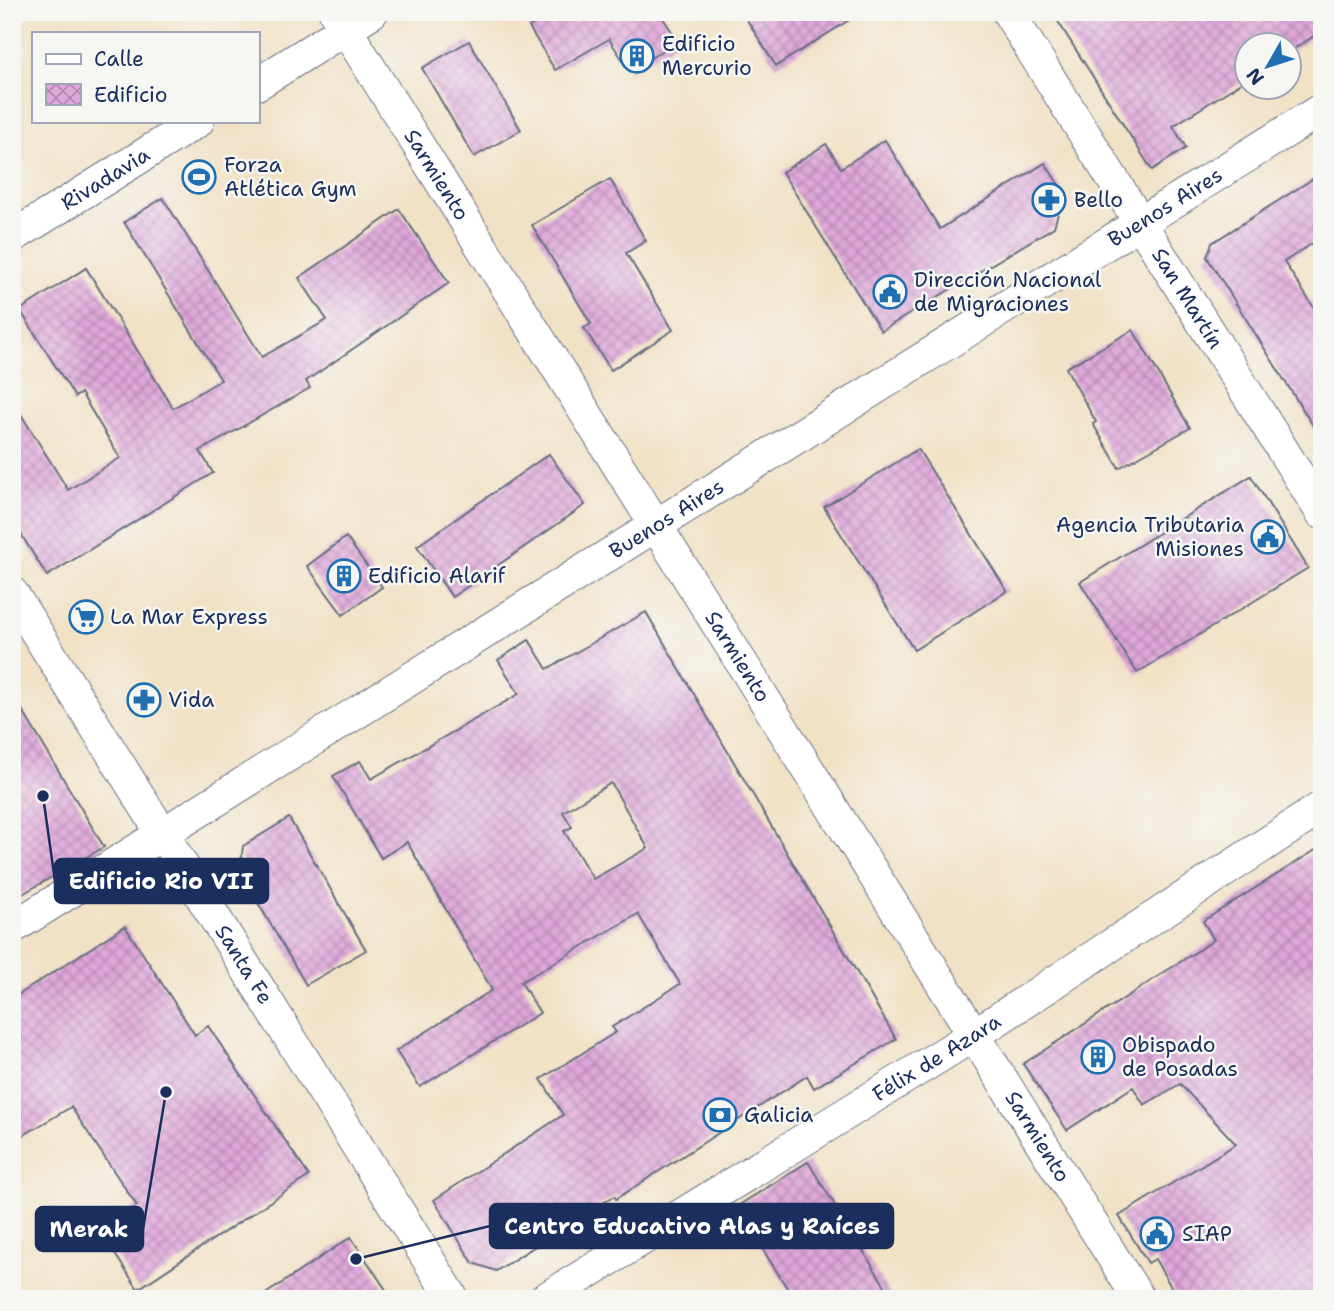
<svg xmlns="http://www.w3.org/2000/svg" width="1334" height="1311" font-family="'Shantell Sans',sans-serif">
  <defs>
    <pattern id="building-cross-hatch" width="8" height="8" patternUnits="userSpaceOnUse" patternTransform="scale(1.75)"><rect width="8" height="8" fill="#e0a7da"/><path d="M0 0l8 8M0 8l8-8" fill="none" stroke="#b588b4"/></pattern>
  </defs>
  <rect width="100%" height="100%" fill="#f6f6f2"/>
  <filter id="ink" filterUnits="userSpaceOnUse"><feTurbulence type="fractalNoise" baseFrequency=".0143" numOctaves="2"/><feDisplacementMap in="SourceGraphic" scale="14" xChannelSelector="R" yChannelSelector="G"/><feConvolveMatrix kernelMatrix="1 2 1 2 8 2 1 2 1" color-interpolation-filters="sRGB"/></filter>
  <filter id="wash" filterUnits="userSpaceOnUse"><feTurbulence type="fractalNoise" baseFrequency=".00686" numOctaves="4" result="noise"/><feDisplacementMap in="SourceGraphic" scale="28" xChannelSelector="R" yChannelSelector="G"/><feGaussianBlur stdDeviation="1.57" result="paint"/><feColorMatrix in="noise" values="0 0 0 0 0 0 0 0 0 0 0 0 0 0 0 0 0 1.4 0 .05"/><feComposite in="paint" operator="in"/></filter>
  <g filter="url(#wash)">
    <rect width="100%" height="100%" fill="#f1e2c6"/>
    <g id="blocks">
      <!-- building -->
      <g fill="url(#building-cross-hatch)" fill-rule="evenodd">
        <path d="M555,12H659L678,41L630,71L609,39L555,70L529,27Z"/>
        <path d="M742,12H862L776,66Z"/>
        <path d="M1052,12H1322V31L1289,52V46H1247V79L1173,126L1186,148L1152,170Z"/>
        <path d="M469,41L521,130L474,157L422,68Z"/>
        <path d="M885,140L940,229L1045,163L1064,193L1054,227L881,331L782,172L826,144L841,168Z"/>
        <path d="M1322,173V237L1284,262L1322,320V440L1207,257L1212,243Z"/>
        <path d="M610,179L646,241L626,253L673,330L611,370L584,328L591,324L532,225Z"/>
        <path d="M163,198L262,357L327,320L299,278L399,209L449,283L306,381L310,388L200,451L213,473L47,576L12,520V400L68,490L120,458L81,393L75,397L20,310L86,268L173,408L221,380L124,222Z"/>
        <path d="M1133,330L1190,428L1119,468L1093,424L1096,422L1066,368Z"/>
        <path d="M918,449L1007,591L914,650L824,507Z"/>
        <path d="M549,454L585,505L452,597L417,546Z"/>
        <path d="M1251,476L1308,568L1137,673L1080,582Z"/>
        <path d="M346,537L382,587L343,615L307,566Z"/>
        <path d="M646,612L896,1039L814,1088L807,1076L616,1199L614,1196L496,1271L473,1263L434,1200L563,1115L541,1079L616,1032L612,1027L680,984L638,914L521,982L540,1013L420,1087L396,1051L492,990L407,842L381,858L333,776L360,761L371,779L519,694L498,660L529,640L547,669ZM611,783L648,848L593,879L564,831L572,827L563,812Z"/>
        <path d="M12,693L104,847L12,900Z"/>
        <path d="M289,818L366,950L306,985L240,872L243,846Z"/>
        <path d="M1322,846V1299H1178L1155,1259L1148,1263L1119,1216L1236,1144L1180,1084L1144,1105L1133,1087L1067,1130L1023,1064L1214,940L1203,921Z"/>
        <path d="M125,926L195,1035L208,1026L309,1176L138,1289L99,1230L137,1206L71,1107L12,1142V999Z"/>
        <path d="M808,1162L893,1299H794L736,1207Z"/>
        <path d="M351,1237L392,1299H258Z"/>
      </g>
    </g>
  </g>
  <g filter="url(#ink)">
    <use href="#blocks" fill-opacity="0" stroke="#666e82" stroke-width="2"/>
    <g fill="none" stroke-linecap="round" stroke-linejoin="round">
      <defs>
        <g id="street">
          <path id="s1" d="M335,12L1139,1299"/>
          <path id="s2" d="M1008,12L1322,513"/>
          <path d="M257,84L372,12"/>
          <path id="s3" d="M12,237L198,121"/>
          <path id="s4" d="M12,593L453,1299"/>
          <path id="s5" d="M12,928L1322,109"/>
          <path id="s6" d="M545,1299L974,1035L1322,807"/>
        </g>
      </defs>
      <!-- street casing -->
      <use href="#street" stroke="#666e82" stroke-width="34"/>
      <!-- street -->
      <use href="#street" stroke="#fff" stroke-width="32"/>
    </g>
  </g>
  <!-- icons -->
  <defs>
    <symbol id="building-ring" viewBox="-11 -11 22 22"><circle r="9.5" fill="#f6f6f2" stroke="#1f6fb2" stroke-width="1.5"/><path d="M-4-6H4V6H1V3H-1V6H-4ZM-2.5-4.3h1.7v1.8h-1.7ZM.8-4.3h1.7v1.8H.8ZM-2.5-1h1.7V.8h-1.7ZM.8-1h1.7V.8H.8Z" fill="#1f6fb2"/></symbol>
    <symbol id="stadium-ring" viewBox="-11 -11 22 22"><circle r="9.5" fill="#f6f6f2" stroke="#1f6fb2" stroke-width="1.5"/><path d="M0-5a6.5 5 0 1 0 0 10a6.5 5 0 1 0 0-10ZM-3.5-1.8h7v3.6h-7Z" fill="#1f6fb2"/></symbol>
    <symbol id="pharmacy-ring" viewBox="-11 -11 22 22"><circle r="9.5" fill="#f6f6f2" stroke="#1f6fb2" stroke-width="1.5"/><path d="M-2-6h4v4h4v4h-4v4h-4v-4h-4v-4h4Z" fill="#1f6fb2"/></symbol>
    <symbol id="civic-ring" viewBox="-11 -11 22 22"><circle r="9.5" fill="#f6f6f2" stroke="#1f6fb2" stroke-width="1.5"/><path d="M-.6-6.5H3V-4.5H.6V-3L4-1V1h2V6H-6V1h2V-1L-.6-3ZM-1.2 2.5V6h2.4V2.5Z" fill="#1f6fb2"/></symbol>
    <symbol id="supermarket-ring" viewBox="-11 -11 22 22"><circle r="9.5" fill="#f6f6f2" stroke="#1f6fb2" stroke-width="1.5"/><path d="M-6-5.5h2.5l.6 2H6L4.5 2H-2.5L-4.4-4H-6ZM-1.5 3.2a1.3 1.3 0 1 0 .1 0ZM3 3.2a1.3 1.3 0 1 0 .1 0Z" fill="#1f6fb2"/></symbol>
    <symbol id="bank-ring" viewBox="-11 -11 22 22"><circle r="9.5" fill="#f6f6f2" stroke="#1f6fb2" stroke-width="1.5"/><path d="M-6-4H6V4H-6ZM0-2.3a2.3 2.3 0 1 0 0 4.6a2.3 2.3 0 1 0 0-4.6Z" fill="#1f6fb2"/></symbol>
  </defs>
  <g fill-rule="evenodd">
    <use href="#building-ring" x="618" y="37" width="38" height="38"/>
    <use href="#stadium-ring" x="180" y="158" width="38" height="38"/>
    <use href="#pharmacy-ring" x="1030" y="181" width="38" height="38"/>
    <use href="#civic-ring" x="871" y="273" width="38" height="38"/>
    <use href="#civic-ring" x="1249" y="518" width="38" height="38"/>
    <use href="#building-ring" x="325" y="557" width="38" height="38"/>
    <use href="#supermarket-ring" x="67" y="598" width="38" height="38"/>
    <use href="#pharmacy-ring" x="125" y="681" width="38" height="38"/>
    <use href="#building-ring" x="1079" y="1038" width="38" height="38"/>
    <use href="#bank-ring" x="701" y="1096" width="38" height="38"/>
    <use href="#civic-ring" x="1138" y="1215" width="38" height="38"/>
  </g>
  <g text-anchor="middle" stroke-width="5" stroke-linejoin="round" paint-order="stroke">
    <!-- poi labels -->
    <g font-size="21" fill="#1b2f5e" stroke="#f6f6f2" text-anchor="start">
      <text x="662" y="51">Edificio<tspan x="662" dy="24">Mercurio</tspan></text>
      <text x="224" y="172">Forza<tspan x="224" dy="24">Atlética Gym</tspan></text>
      <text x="1074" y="207">Bello</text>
      <text x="914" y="287">Dirección Nacional<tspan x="914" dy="24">de Migraciones</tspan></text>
      <text x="1244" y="532" text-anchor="end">Agencia Tributaria<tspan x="1244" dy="24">Misiones</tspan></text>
      <text x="368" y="583">Edificio Alarif</text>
      <text x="110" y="624">La Mar Express</text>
      <text x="168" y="707">Vida</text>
      <text x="1122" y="1052">Obispado<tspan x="1122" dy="24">de Posadas</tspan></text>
      <text x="744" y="1122">Galicia</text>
      <text x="1182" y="1241">SIAP</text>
    </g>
    <!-- street labels -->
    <g font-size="21" fill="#1b2f5e" stroke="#f6f6f2">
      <text dy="7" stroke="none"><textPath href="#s1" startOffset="192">Sarmiento</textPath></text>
      <text dy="7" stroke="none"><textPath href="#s3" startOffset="110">Rivadavia</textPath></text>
      <text dy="7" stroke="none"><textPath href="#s5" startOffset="1360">Buenos Aires</textPath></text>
      <text dy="7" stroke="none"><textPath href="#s2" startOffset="338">San Martín</textPath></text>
      <text dy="7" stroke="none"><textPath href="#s5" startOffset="772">Buenos Aires</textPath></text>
      <text dy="7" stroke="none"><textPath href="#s1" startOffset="760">Sarmiento</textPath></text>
      <text dy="7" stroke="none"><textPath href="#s4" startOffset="438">Santa Fe</textPath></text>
      <text dy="7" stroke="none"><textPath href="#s6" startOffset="460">Félix de Azara</textPath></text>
      <text dy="7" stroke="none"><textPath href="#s1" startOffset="1326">Sarmiento</textPath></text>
    </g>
  </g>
  <!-- callouts -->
  <path fill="none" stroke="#1b2f5e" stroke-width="2.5" d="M43 796L55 881M356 1259L490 1226M166 1092L143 1229"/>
  <g fill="#1b2f5e" stroke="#f6f6f2" stroke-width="2.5">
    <circle cx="43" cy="796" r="7"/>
    <circle cx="356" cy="1259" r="7"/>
    <circle cx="166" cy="1092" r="7"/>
  </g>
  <g fill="#1b2f5e" stroke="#1b2f5e" stroke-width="2.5">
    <rect x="55" y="859" width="213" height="44" rx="7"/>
    <rect x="490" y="1204" width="403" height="44" rx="7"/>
    <rect x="36" y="1207" width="107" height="44" rx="7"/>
  </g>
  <g font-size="23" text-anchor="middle" font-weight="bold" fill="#fff">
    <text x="161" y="889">Edificio Rio VII</text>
    <text x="692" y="1234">Centro Educativo Alas y Raíces</text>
    <text x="89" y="1237">Merak</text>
  </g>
  <!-- margin -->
  <rect width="1334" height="1311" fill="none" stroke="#f6f6f2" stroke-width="42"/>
  <!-- legend -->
  <rect x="32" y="32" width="228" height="91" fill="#f6f6f2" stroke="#9ea6b7" stroke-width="2"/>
  <rect x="46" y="54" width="35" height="10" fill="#ffffff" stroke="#9ea6b7" stroke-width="2"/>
  <text x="94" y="66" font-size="21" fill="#1b2f5e">Calle</text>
  <rect x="46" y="84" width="35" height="21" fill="url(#building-cross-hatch)" stroke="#9ea6b7" stroke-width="2"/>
  <text x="94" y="102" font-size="21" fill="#1b2f5e">Edificio</text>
  <!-- north arrow -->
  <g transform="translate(1268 66) rotate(231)"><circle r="33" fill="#f6f6f2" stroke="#9ea6b7" stroke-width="2"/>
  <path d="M0-5L12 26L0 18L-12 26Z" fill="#1f6fb2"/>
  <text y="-10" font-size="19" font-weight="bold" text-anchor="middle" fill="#1b2f5e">N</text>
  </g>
</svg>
